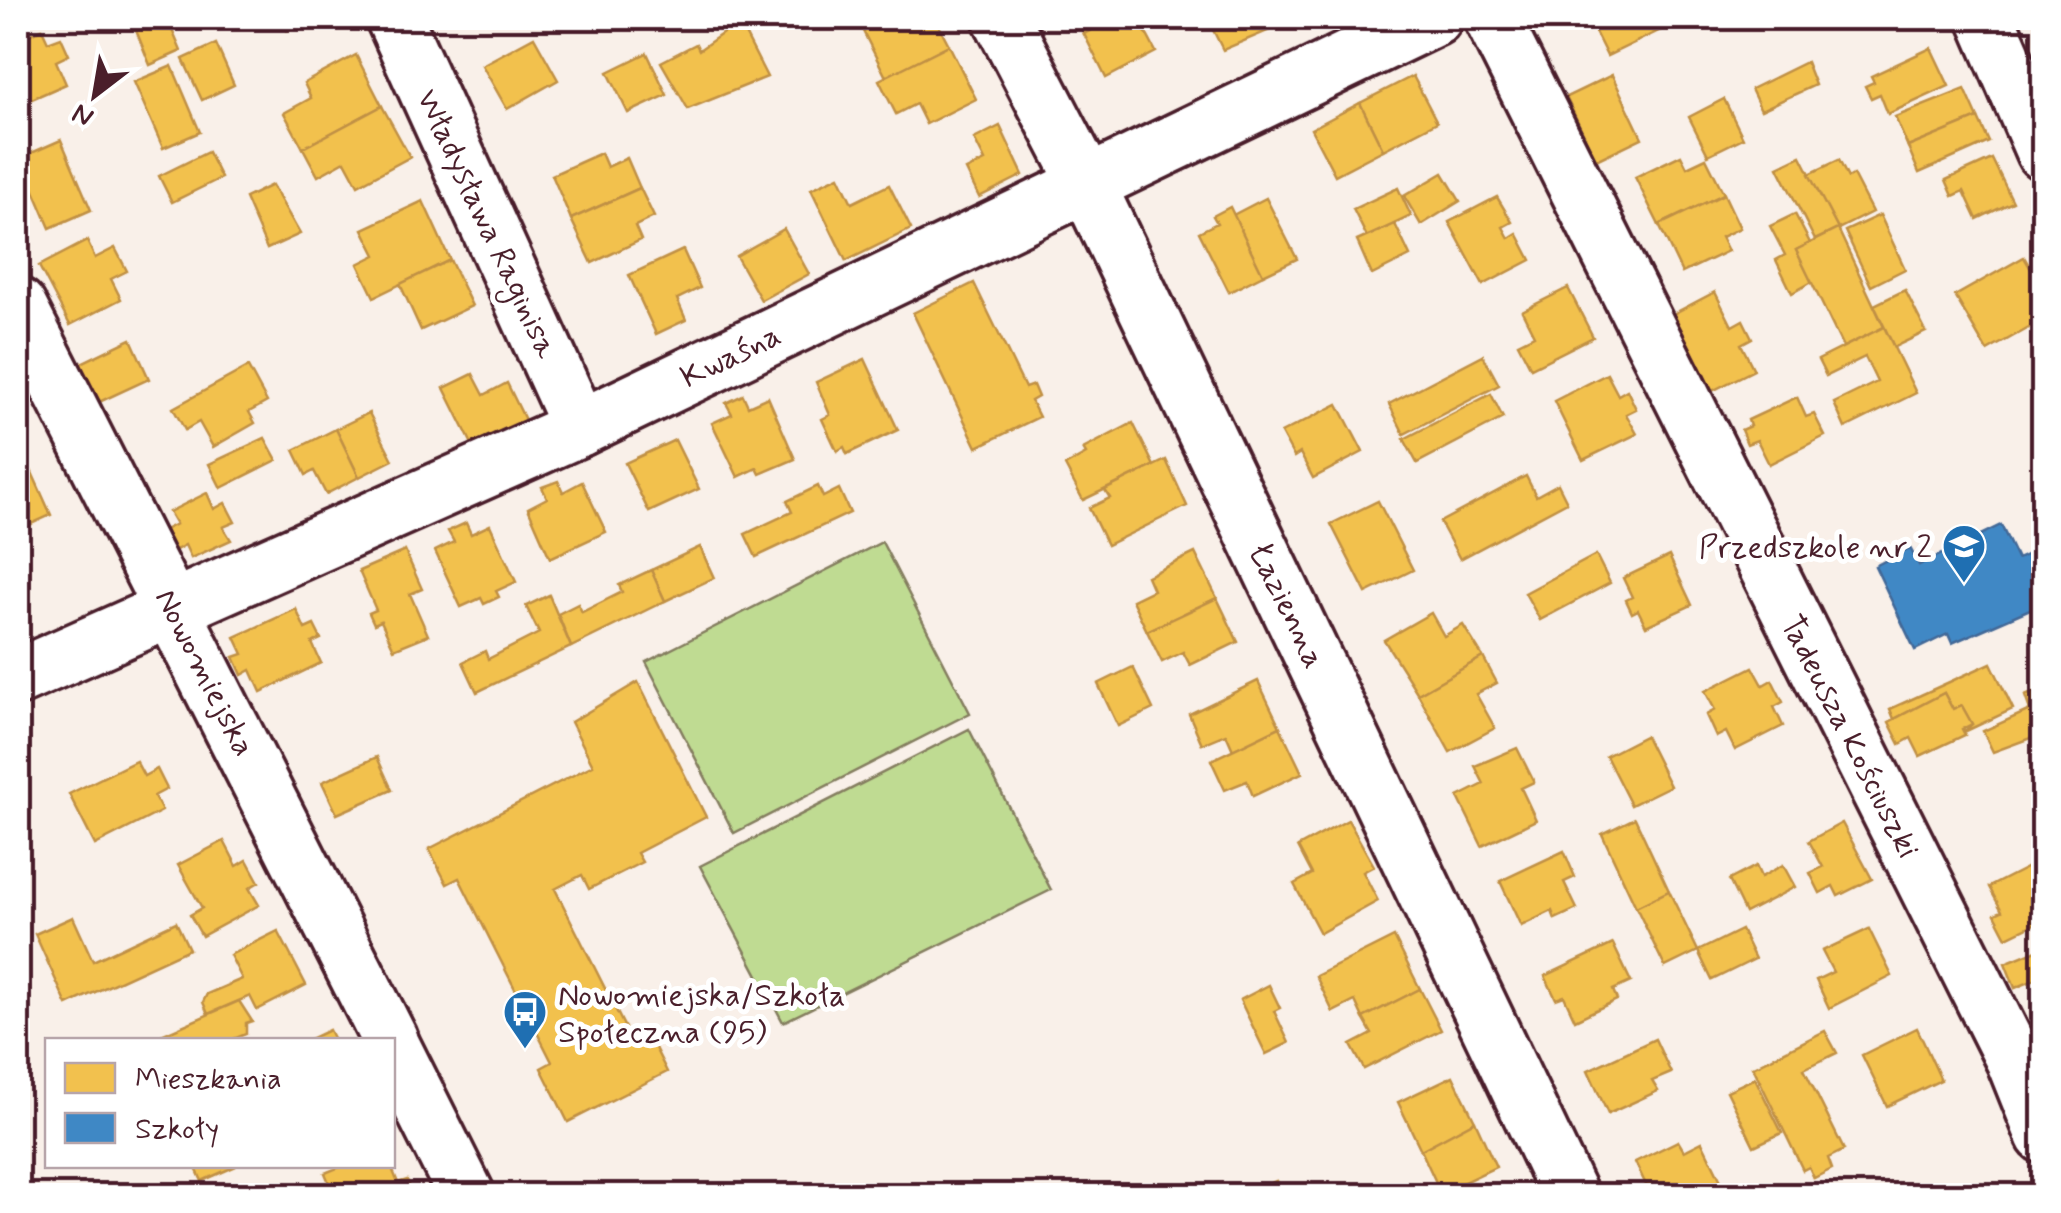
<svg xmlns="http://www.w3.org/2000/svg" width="2061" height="1213" font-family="Mynerve,sans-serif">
  <rect width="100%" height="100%" fill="#f9f0e9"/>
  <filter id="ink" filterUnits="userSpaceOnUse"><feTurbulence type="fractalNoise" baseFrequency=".01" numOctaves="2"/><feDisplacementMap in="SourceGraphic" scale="20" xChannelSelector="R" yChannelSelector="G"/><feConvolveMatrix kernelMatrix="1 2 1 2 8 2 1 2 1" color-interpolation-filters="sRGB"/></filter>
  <g filter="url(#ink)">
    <!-- green -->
    <g fill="#bfdb92" stroke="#847d5e" stroke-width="2.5">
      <path d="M882,542L970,713L734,833L646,662Z"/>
      <path d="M969,729L1051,890L783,1022L700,866Z"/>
    </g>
    <!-- homes -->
    <g fill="#f2c14e" stroke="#c09044" stroke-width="2.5">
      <path d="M131,18H167L181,51L150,65Z"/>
      <path d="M281,18H314L287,30Z"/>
      <path d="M890,18H935L949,45L886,77L863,31Z"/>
      <path d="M1075,18H1115L1084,34Z"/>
      <path d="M1115,18H1138L1156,52L1106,78L1084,34Z"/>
      <path d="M1207,18H1298L1223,50Z"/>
      <path d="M1588,18H1674L1677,22L1607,56Z"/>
      <path d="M736,24L738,30L742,28L767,77L688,109L661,62L696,44L699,50Z"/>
      <path d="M42,29L48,42L61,37L69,55L56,61L66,84L18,105V39Z"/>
      <path d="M534,37L558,80L507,109L482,65Z"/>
      <path d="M216,44L234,85L202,100L183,59Z"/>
      <path d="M949,45L976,99L926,124L916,104L896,114L879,80Z"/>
      <path d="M1931,48L1949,86L1888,114L1880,94L1871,98L1865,86L1874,82L1871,76Z"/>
      <path d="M647,53L667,95L628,113L608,72Z"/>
      <path d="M356,55L382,106L303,148L284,113L311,98L304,83Z"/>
      <path d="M1806,62L1815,85L1761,110L1751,89Z"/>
      <path d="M172,66L200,132L163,148L134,82Z"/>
      <path d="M1612,75L1642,138L1596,160L1566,97Z"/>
      <path d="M1413,76L1437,122L1383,150L1360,103Z"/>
      <path d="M1965,89L1978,118L1908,147L1895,117Z"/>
      <path d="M1724,99L1743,138L1708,155L1689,117Z"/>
      <path d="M1360,103L1383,150L1335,175L1311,129Z"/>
      <path d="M382,106L410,157L358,185L345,161L318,176L303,148Z"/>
      <path d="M1978,118L1989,142L1919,173L1908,147Z"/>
      <path d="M1000,126L1023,175L979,197L966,170L985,161L974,139Z"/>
      <path d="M61,140L91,210L50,228L20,158Z"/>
      <path d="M208,152L221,178L172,202L159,176Z"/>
      <path d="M601,153L607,167L627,158L640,188L571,219L552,175Z"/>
      <path d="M1681,155L1687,167L1706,158L1724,194L1659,225L1635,177Z"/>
      <path d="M1801,156L1838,229L1815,240L1778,167Z"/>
      <path d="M1992,159L2013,202L1977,219L1964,191L1953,196L1946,180Z"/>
      <path d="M1839,160L1848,178L1853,175L1872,212L1838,229L1809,174Z"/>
      <path d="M1443,173L1460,201L1421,225L1404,196Z"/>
      <path d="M839,176L852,203L889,185L911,229L846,261L811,189Z"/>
      <path d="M272,185L300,234L267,249L245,198Z"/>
      <path d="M640,188L654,217L635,226L641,240L592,263L571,219Z"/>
      <path d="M1398,188L1411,216L1367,237L1353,209Z"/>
      <path d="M1724,194L1740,228L1721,237L1728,251L1682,273L1659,225Z"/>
      <path d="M1497,197L1512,222L1503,227L1509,238L1517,233L1531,260L1483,285L1449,222Z"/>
      <path d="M1266,198L1297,259L1263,275L1233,215Z"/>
      <path d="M423,201L450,260L374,297L358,264L376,255L363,229Z"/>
      <path d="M1230,207L1263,275L1229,292L1199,232L1217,223L1213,216Z"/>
      <path d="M1795,214L1810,243L1796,250L1812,282L1792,293L1776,260L1785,255L1770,226Z"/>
      <path d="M1880,215L1905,269L1871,286L1845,231Z"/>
      <path d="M1395,224L1410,256L1372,275L1357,241Z"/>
      <path d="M784,229L809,274L761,300L736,256Z"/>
      <path d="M1838,229L1884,327L1843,347L1796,250Z"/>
      <path d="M87,241L95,258L115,248L127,271L111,279L121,299L70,325L39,266Z"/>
      <path d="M683,250L700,288L677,299L686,320L656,334L629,275Z"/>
      <path d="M2024,257L2044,291V319L1987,351L1955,296Z"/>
      <path d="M450,260L472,306L421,330L400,284Z"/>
      <path d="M974,283L1025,388L1033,385L1038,397L1031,401L1039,417L977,447L913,313Z"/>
      <path d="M1568,288L1593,337L1531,368L1518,343L1534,335L1522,311Z"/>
      <path d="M1905,290L1926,332L1894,347L1874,305Z"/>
      <path d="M1715,292L1732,326L1743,320L1752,338L1741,344L1754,370L1712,391L1673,314Z"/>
      <path d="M1884,327L1916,393L1845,428L1834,403L1877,382L1865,357L1826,376L1818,360Z"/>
      <path d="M131,339L149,379L97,403L79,364Z"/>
      <path d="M1483,355L1499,385L1404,434L1389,404Z"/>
      <path d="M865,359L898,430L847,454L844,447L837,451L822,419L830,415L816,382Z"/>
      <path d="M248,367L267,402L249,412L255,423L213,447L199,422L185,430L173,408Z"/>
      <path d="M473,374L484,395L507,383L526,422L474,448L444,388Z"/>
      <path d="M1607,374L1618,395L1627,390L1636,409L1626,414L1637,434L1583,460L1554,401Z"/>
      <path d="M1491,394L1503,418L1417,463L1404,439Z"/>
      <path d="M743,395L748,406L768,397L795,459L760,474L757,468L738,477L712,423L732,414L726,403Z"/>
      <path d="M1797,397L1806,417L1814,414L1825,436L1769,464L1757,440L1747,444L1741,430L1750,426L1748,420Z"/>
      <path d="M1338,404L1363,452L1313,478L1300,453L1294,457L1281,433Z"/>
      <path d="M369,413L393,460L359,477L336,429Z"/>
      <path d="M1133,423L1154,466L1083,500L1065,466L1086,454L1083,449Z"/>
      <path d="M336,429L359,477L326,494L314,471L306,475L294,450Z"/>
      <path d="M265,438L277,460L221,488L209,464Z"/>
      <path d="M675,440L699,489L649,512L625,463Z"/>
      <path d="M26,459L51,515L18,530V463Z"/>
      <path d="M1166,460L1187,506L1107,545L1089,508L1110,498L1105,490Z"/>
      <path d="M1526,476L1536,496L1558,484L1567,502L1460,559L1440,522Z"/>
      <path d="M558,481L563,492L582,482L606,532L550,558L528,508L547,498L542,487Z"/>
      <path d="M818,486L823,497L839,489L850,513L756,557L745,534L792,512L787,501Z"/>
      <path d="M207,493L214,509L225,503L235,522L223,527L231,540L191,558L185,545L174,551L164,530L176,524L169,512Z"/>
      <path d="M1378,501L1413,570L1366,593L1331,524Z"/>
      <path d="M466,523L471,534L490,525L516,582L496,591L499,597L484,604L481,598L461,607L435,551L454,542L448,531Z"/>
      <path d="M700,547L714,578L665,601L651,570Z"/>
      <path d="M405,551L422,589L410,594L428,635L394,649L381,621L374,624L369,613L376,610L359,571Z"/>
      <path d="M1195,553L1217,598L1147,631L1132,600L1153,590L1147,576Z"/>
      <path d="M1596,555L1610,583L1540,620L1525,593Z"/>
      <path d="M1669,556L1692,605L1646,626L1638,610L1632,613L1626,600L1632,597L1623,578Z"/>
      <path d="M651,570L665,601L571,647L558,614L578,604L582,612L622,592L619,585Z"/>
      <path d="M549,595L571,647L477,692L463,662L485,651L488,659L539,633L526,606Z"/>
      <path d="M1217,598L1238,642L1190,665L1183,652L1162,662L1147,631Z"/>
      <path d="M296,609L305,629L314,625L321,639L312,643L321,663L261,692L251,670L242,675L234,657L243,654L235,637Z"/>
      <path d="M1431,613L1444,636L1463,625L1483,657L1418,694L1384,640Z"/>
      <path d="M1483,657L1497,683L1476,694L1495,728L1450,752L1418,694Z"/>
      <path d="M1991,663L2013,709L1964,732L1972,724L1962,706L1953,710L1944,693L1894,719L1890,709Z"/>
      <path d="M1133,667L1153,709L1118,726L1098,684Z"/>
      <path d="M1753,667L1763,685L1772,680L1783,702L1774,707L1783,726L1735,750L1726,732L1716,737L1706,715L1715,710L1705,691Z"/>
      <path d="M1258,681L1280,727L1233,750L1226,734L1202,744L1189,714Z"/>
      <path d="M638,682L706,817L637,853L642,862L589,889L582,875L555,889L625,1028L616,1034L623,1048L649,1036L667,1072L568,1122L541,1068L552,1062L459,878L447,884L429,849L593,765L571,722Z"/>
      <path d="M2044,688V733L1993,752L1983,731L2030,710L2025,696Z"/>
      <path d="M1944,693L1953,710L1962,706L1972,724L1962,729L1965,735L1920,756L1911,738L1900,744L1889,722Z"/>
      <path d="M1280,727L1302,773L1253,796L1247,781L1225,790L1211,760Z"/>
      <path d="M1645,736L1670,786L1631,805L1606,756Z"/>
      <path d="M1517,748L1534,782L1521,788L1536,820L1482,846L1458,797L1484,784L1475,766Z"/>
      <path d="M377,757L392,790L337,814L322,782Z"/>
      <path d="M136,761L144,776L157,769L167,789L154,796L162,811L95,845L69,794Z"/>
      <path d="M1635,818L1669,891L1636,907L1602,834Z"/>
      <path d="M1348,820L1374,866L1363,872L1378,901L1320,933L1294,884L1312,874L1298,847Z"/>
      <path d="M1842,823L1872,879L1838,896L1833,886L1820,893L1810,873L1823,867L1809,841Z"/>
      <path d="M224,841L237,866L247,860L259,882L249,888L259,905L202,936L190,915L202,908L178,865Z"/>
      <path d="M1564,851L1575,877L1564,882L1577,909L1555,919L1552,911L1521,926L1500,881Z"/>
      <path d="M2044,859V919L2007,937L1995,914L2002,911L1989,887Z"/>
      <path d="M1783,865L1795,887L1745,913L1729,880L1756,866L1761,877Z"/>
      <path d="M1669,891L1698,951L1665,967L1636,907Z"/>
      <path d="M73,917L93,961L176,922L189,949L67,1005L35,934Z"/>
      <path d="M1869,929L1892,976L1829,1008L1816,980L1833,972L1822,951Z"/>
      <path d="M1741,930L1755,959L1712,980L1698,951Z"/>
      <path d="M278,931L306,985L257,1010L250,996L208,1014L203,1002L207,994L242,979L230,955Z"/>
      <path d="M1394,937L1420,989L1363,1018L1355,1001L1333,1012L1316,976Z"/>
      <path d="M1613,944L1631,982L1613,990L1617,1000L1575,1020L1564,996L1556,999L1545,976Z"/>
      <path d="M2044,947V976L2015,988L2005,963Z"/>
      <path d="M1269,985L1280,1008L1274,1011L1289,1043L1266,1054L1240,1000Z"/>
      <path d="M1420,989L1441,1030L1364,1069L1351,1045L1372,1034L1363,1018Z"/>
      <path d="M239,1001L252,1021L246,1023V1034L231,1040H150Z"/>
      <path d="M1917,1028L1941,1080L1887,1106L1862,1055Z"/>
      <path d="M329,1030L334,1040H308Z"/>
      <path d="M1825,1031L1837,1053L1804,1069L1844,1150L1828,1158L1832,1169L1814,1178L1809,1167L1803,1170L1753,1067Z"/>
      <path d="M1655,1039L1671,1073L1652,1081L1658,1091L1608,1114L1588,1070Z"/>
      <path d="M1453,1076L1475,1121L1421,1150L1398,1102Z"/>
      <path d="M1755,1078L1782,1133L1754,1146L1727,1091Z"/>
      <path d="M1475,1121L1496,1167L1441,1193L1421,1150Z"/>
      <path d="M1678,1141L1684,1151L1702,1142L1721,1181L1693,1196H1641L1648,1189L1635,1162Z"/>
      <path d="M195,1166H236L202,1181Z"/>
      <path d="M342,1166H391L398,1183L407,1180L413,1194L361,1196L356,1183L333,1192L325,1173Z"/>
      <path d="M1276,1181L1283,1196H1244Z"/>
    </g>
    <!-- schools -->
    <path fill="#3f88c5" stroke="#426897" stroke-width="2.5" d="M2001,525L2017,559L2044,547V603L1952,643L1948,634L1915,650L1875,566L1910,548L1919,565Z"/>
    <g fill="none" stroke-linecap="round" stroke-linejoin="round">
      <defs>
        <g id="minor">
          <path d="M394,18L580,428"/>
          <path d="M1001,18L1086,182L1570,1196"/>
          <path d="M1492,18L2014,1060L2044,1135"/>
          <path d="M1986,18L2044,152"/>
          <path d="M18,306L390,1040"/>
          <path d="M18,677L580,428L1434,18"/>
          <path d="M392,1046L467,1196"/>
        </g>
      </defs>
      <!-- minor casing -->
      <use href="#minor" stroke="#4a1f2b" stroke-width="62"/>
      <!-- minor -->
      <use href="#minor" stroke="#fff" stroke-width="55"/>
    </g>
  </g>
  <!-- icons -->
  <defs>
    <symbol id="school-pin" viewBox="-11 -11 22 30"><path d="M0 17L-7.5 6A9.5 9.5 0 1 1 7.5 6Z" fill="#1f6fb2" stroke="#fff"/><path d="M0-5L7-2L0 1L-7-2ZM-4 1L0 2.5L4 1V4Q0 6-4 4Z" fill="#fff"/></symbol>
    <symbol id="bus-pin" viewBox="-11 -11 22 30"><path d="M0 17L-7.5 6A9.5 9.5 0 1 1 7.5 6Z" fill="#1f6fb2" stroke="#fff"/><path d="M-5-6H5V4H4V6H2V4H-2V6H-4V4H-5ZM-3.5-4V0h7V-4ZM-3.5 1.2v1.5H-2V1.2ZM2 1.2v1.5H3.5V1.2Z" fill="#fff"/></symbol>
  </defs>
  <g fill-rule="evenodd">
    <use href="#school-pin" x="1939" y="521" width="50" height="68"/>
    <use href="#bus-pin" x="500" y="987" width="50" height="68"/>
  </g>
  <g text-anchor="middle" stroke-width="10" stroke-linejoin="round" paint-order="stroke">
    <!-- street labels -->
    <g font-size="32" fill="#4a1f2b" stroke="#fff">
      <text transform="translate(488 223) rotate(65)" y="11">Władysława Raginisa</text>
      <text transform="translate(730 355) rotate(-26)" y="11">Kwaśna</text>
      <text transform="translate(1288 605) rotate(64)" y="11">Łazienna</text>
      <text transform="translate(206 672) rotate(63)" y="11">Nowomiejska</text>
      <text transform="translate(1851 736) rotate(63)" y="11">Tadeusza Kościuszki</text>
    </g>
    <!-- poi labels -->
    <g font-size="32" fill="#4a1f2b" stroke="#fff" text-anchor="end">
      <text x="1932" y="557">Przedszkole nr 2</text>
      <text x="558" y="1005" text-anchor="start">Nowomiejska/Szkoła<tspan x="558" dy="37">Społeczna (95)</tspan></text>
    </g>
  </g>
  <!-- margin -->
  <rect width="2061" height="1213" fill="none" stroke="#fff" stroke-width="60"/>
  <rect x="30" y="30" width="2001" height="1153" fill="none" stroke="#4a1f2b" stroke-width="4" filter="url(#ink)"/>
  <!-- legend -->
  <rect x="45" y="1038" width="350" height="130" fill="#ffffff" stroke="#b7a5aa" stroke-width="2.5"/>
  <rect x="65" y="1063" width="50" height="30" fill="#f2c14e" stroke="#b7a5aa" stroke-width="2.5"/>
  <text x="135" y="1088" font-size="30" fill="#4a1f2b">Mieszkania</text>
  <rect x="65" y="1113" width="50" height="30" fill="#3f88c5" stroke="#b7a5aa" stroke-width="2.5"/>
  <text x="135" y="1138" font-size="30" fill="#4a1f2b">Szkoły</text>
  <!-- north arrow -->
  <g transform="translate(95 95) rotate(211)" stroke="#ffffff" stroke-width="8" paint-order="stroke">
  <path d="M0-8L18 38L0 25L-18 38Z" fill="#4a1f2b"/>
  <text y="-15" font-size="28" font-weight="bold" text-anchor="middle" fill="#4a1f2b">N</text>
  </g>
</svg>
